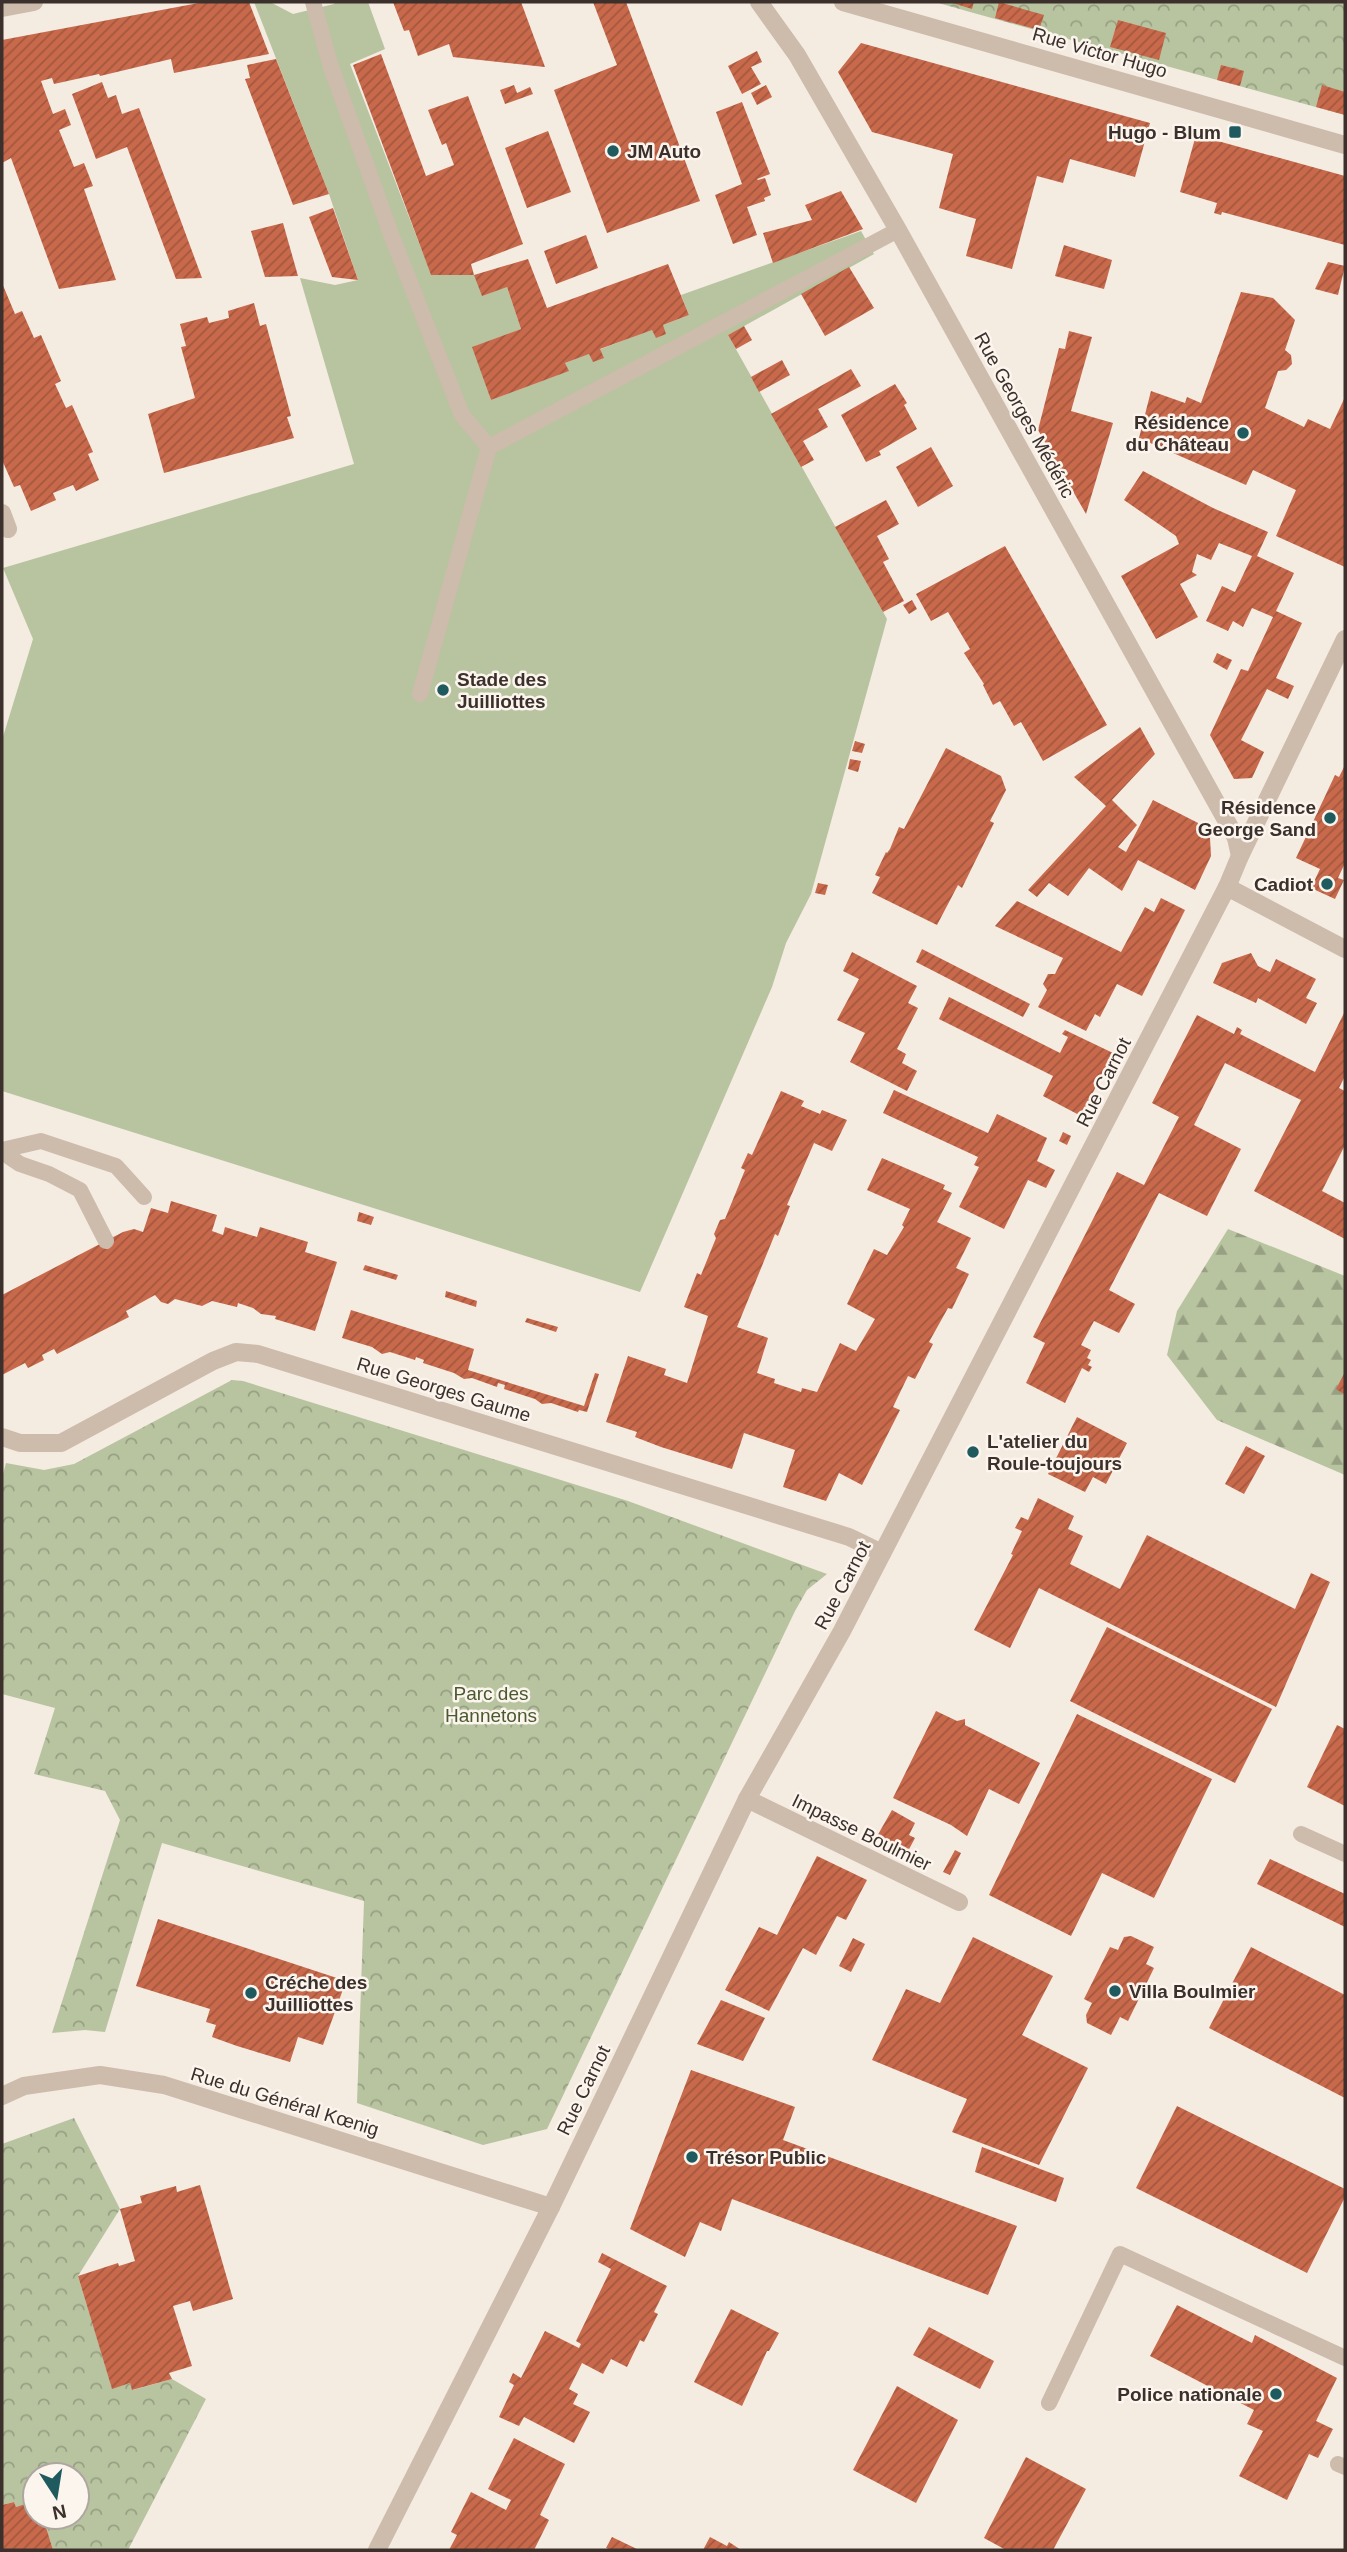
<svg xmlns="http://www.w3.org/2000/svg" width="1347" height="2552" font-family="Helvetica,sans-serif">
  <defs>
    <pattern id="forest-firs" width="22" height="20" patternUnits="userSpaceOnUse" patternTransform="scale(1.75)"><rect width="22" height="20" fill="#b8c4a0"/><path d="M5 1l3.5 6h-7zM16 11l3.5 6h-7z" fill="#97a083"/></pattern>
    <pattern id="park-crowns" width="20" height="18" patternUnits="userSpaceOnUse" patternTransform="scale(1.75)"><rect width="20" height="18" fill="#b8c4a0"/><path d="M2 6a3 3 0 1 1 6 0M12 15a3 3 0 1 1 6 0" fill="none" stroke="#97a083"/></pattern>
    <pattern id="building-hatch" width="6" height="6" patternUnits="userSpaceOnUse" patternTransform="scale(1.75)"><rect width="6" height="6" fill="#c8694b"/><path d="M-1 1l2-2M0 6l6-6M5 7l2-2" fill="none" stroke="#a4573f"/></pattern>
  </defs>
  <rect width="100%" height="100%" fill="#f4ebe1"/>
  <!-- forest -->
  <path fill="url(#forest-firs)" d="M1228,1229L1345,1276V1475L1217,1420L1167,1355L1177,1311Z"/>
  <!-- park -->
  <g fill="url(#park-crowns)">
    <path d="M935,2H1345V115L970,12Z"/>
    <path d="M232,1380L243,1381L628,1501L827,1574L807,1590L795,1611L547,2129L483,2145L357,2103L364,1901L162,1843L105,2032L85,2030L52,2033L120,1820L105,1791L34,1774L55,1708L2,1694V1478L6,1463L44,1470L74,1464Z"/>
    <path d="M74,2118L120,2209L78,2276L112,2388L130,2383L133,2390L172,2379L206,2399L128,2550H53L43,2517H77V2475H35V2503L16,2507L14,2502L2,2505V2144Z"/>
  </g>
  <!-- pitch -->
  <path fill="#b8c4a0" d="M254,2H270L293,14L334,4L336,2H368L385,49L350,64L431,274L474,275L507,287L521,329L473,347L491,400L568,371L565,363L689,315L681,295L861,231L874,254L728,335L887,619L811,894L786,943L772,987L640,1292L2,1091V740L33,639L3,568L354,464L300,278L335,285L358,280L329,194Z"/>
  <!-- building -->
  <g fill="url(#building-hatch)">
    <path d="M204,2H249L269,54L174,73L171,59L100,76L99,74L54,84L52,78L41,81L53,114L65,109L71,125L59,130L74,167L84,163L93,186L84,189L116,280L59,289L11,158L2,163V40Z"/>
    <path d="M393,2H521L545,67L453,57L449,44L418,56L409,30L404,31Z"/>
    <path d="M593,2H626L700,201L607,233L554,90L617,65Z"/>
    <path d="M949,2H974L972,9Z"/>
    <path d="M999,2L1044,15L1039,30L995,18Z"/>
    <path d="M1118,20L1166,33L1159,60L1110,47Z"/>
    <path d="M861,43L1150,123L1135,177L1070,159L1063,183L1037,176L1012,269L966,256L976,219L939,208L953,154L872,132L838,72Z"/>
    <path d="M757,51L762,62L751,67L761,84L742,94L728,66Z"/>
    <path d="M381,54L426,176L454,165L446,143L442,145L428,110L468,96L523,244L471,264L474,275H431L353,65Z"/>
    <path d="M276,59L329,194L293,205L245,79L250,78L247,65Z"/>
    <path d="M1221,65L1244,71L1240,86L1217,80Z"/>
    <path d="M102,82L108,98L116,95L122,114L139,108L202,278L176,279L127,147L96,159L72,94Z"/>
    <path d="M514,85L517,93L530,87L533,94L505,104L500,90Z"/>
    <path d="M766,85L772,97L757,105L751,93Z"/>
    <path d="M1322,85L1345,92V115L1316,107Z"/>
    <path d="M742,102L770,174L757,179L758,180L765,178L771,195L764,198L765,201L747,207L757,235L733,244L715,195L742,184L716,112Z"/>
    <path d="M548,131L571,192L527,208L505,148Z"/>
    <path d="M1196,135L1345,176V245L1222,212L1221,215L1214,213L1217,203L1180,192Z"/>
    <path d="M841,191L863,229L773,263L763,233L812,220L805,205Z"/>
    <path d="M333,208L358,280L332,277L309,217Z"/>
    <path d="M283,223L298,276L265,277L251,231Z"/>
    <path d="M586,235L598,268L556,284L544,251Z"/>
    <path d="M1064,245L1112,260L1104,289L1055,276Z"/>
    <path d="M528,259L547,308L668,264L689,315L663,325L666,334L656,338L652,330L600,349L604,358L593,362L589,354L565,363L569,371L491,400L472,347L521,329L507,287L482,296L474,275Z"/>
    <path d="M1328,262L1345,266L1338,295L1315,289Z"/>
    <path d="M849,267L874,308L825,336L801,294Z"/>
    <path d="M2,283L15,314L22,311L34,338L41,335L61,381L55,384L66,408L72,405L93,452L88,454L99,480L76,491L73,485L53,493L56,500L31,511L20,485L14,487L2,460Z"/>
    <path d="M1241,292L1273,298L1295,320L1285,350L1291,355L1292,364L1286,370L1278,371L1265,408L1304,427L1308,419L1330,429L1345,397V567L1276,536L1296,490L1253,470L1246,485L1139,438L1151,391L1185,403L1187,397L1201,403Z"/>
    <path d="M254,303L260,326L266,324L291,416L287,417L294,438L164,473L148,414L195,398L181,347L186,346L180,324L207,317L209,323L229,318L228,311Z"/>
    <path d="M744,326L752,340L736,349L728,335Z"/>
    <path d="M1069,331L1092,337L1071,411L1113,423L1086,514L1038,430L1059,348L1065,349Z"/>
    <path d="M782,360L790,375L759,392L751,377Z"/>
    <path d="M851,369L861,386L818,409L828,427L803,441L814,460L801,467L771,414Z"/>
    <path d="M895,384L907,403L904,405L917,429L879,451L881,455L866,462L841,415Z"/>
    <path d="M931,447L953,486L918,507L896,467Z"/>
    <path d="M1143,471L1213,508L1268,532L1257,556L1294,573L1276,611L1302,623L1276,678L1294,686L1288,699L1267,689L1241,740L1264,752L1252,778L1234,779L1210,735L1241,669L1248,671L1273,617L1252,608L1243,627L1233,621L1228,631L1206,621L1222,586L1235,592L1252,556L1219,543L1211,560L1197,554L1192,572L1197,575L1180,584L1198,617L1156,639L1121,576L1179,544L1176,536L1124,500Z"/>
    <path d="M886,500L899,524L877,536L889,559L883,562L904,601L883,612L835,527Z"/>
    <path d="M1005,546L1107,725L1043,761L1021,722L1014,726L1000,701L993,705L983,685L984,684L964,653L970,649L948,612L931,621L916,594Z"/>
    <path d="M912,600L917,609L909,614L903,605Z"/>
    <path d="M1217,653L1232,660L1227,670L1213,662Z"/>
    <path d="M1140,727L1155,754L1112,800L1137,825L1118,847L1126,852L1153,800L1202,825L1210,838L1211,856L1195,890L1138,860L1122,891L1089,868L1068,896L1049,883L1037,897L1028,890L1106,806L1074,777Z"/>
    <path d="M855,741L865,744L862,753L852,751Z"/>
    <path d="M946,748L1001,776L1006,790L990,821L994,823L962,888L958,885L937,925L872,893L880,877L875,875L886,852L887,853L890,849L899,827L904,829Z"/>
    <path d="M850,759L861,761L858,772L848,769Z"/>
    <path d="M1345,765V863L1338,878L1344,880L1335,899L1311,888L1320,869L1296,858L1335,775L1339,777Z"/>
    <path d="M818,883L828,885L825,895L815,893Z"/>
    <path d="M1161,898L1185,910L1142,996L1117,984L1100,1017L1095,1014L1086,1031L1038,1007L1047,990L1043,984L1048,974H1055L1063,958L995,926L1017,901L1121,952L1145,907L1154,912Z"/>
    <path d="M922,949L1030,1004L1023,1017L916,962Z"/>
    <path d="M852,952L917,986L908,1003L918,1008L897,1049L906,1054L902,1063L917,1071L907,1091L850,1062L865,1033L837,1020L859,979L843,971Z"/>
    <path d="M1251,953L1258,966L1270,972L1276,959L1316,979L1306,998L1317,1003L1306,1024L1258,998L1256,1003L1213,983L1222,963Z"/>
    <path d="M949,997L1060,1053L1068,1037L1062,1034L1065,1030L1113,1053L1081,1116L1043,1096L1053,1076L939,1019Z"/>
    <path d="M1345,1011V1076L1339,1088L1345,1091V1145L1322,1191L1345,1203V1239L1254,1191L1301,1100L1225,1063L1194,1125L1241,1149L1207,1216L1159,1193L1109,1290L1135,1304L1119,1333L1094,1321L1081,1345L1091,1350L1087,1358L1091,1360L1088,1365L1092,1367L1089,1372L1082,1368L1065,1403L1026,1383L1045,1343L1033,1337L1117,1172L1144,1185L1179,1117L1152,1103L1197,1015L1234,1034L1237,1027L1242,1030L1240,1034L1315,1072Z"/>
    <path d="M894,1090L988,1133L997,1114L1047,1138L1037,1161L1055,1170L1046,1188L1028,1180L1004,1229L959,1207L979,1167L974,1165L978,1157L883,1113Z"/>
    <path d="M781,1091L804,1101L801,1106L820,1114L822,1110L847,1120L832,1151L814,1143L787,1205L790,1206L778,1236L775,1234L737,1327L768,1338L757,1373L775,1379L774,1383L801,1392L802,1388L817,1392L840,1343L856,1351L875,1319L847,1304L874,1249L887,1255L904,1227L902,1225L910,1209L867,1190L882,1158L945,1185L943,1189L952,1193L937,1222L971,1238L956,1268L969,1274L952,1309L948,1308L929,1342L933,1344L915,1379L908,1376L893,1407L900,1410L862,1485L839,1473L826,1501L783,1487L795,1450L744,1433L732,1469L661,1447L635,1437L637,1432L606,1422L628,1356L666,1369L664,1375L687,1383L708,1316L684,1307L697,1273L701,1275L716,1238L714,1234L720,1220L725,1219L745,1170L741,1168L748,1153L752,1155Z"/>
    <path d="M1063,1132L1071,1136L1067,1145L1059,1141Z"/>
    <path d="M171,1201L217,1215L212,1231L223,1235L225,1227L257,1237L260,1227L308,1242L305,1252L337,1262L315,1331L275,1319L276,1316L261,1314L253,1308L238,1303L237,1307L212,1301L202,1306L175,1299L168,1304L161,1302L155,1295L126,1311L129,1317L57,1354L54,1349L42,1355L44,1360L28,1368L25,1363L2,1375V1295L123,1232L134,1229L143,1232L151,1208L168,1213Z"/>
    <path d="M359,1212L374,1217L371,1225L357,1221Z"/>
    <path d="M365,1265L398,1275L396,1280L363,1270Z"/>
    <path d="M446,1291L477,1301L476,1307L445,1297Z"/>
    <path d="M351,1310L474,1349L468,1370L584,1406L595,1373L599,1374L587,1412L579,1410L578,1412L551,1403L542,1404L535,1399L504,1389L505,1385L498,1383L497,1387L472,1378L464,1379L454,1373L423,1363L424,1360L416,1357L415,1360L390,1352L382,1354L372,1347L342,1338Z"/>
    <path d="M527,1318L558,1327L556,1332L525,1322Z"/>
    <path d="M1345,1372V1395L1336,1389Z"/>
    <path d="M1077,1417L1127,1443L1106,1484L1093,1477L1085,1492L1048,1474Z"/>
    <path d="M1246,1446L1265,1456L1244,1494L1225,1484Z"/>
    <path d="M1038,1498L1074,1516L1068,1529L1083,1536L1070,1564L1120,1589L1147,1535L1295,1609L1311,1573L1330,1582L1276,1707L1039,1588L1010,1648L974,1630L1013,1555L1011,1554L1022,1531L1015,1528L1021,1517L1028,1520Z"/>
    <path d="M1107,1627L1272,1709L1235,1783L1070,1701Z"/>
    <path d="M936,1711L957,1721L965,1719V1725L1040,1763L1019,1804L989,1789L967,1836L951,1825L893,1798Z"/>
    <path d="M1077,1714L1212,1779L1154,1898L1102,1873L1071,1936L989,1895Z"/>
    <path d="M1337,1725L1345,1729V1806L1307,1787Z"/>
    <path d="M892,1810L915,1823L909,1835L915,1838L907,1853L876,1838Z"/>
    <path d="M955,1850L961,1853L950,1875L943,1872Z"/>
    <path d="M817,1856L867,1880L846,1920L837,1916L816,1955L803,1948L769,2011L725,1990L759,1927L777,1935Z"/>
    <path d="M1270,1859L1345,1894V1927L1257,1884Z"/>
    <path d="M158,1919L346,1981L323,2045L298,2037L290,2062L237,2046L212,2037L216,2025L206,2022L210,2009L136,1986Z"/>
    <path d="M1131,1936L1154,1947L1146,1964L1154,1968L1128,2021L1120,2017L1111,2035L1087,2023L1086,2015L1092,2003L1084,1999L1110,1947L1118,1950L1124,1937Z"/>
    <path d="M973,1937L1053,1976L1022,2035L1088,2068L1039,2165L952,2132L967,2099L872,2060L906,1989L940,2003Z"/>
    <path d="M853,1938L865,1944L851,1972L839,1966Z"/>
    <path d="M1251,1947L1345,1995V2098L1209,2028Z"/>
    <path d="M721,2000L765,2018L743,2061L697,2044Z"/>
    <path d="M691,2070L795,2107L783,2140L1017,2226L988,2295L732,2199L721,2231L700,2222L685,2257L630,2229Z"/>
    <path d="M1177,2106L1345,2189V2197L1307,2273L1136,2188Z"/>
    <path d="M982,2147L1064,2178L1056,2202L975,2172Z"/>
    <path d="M200,2185L233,2299L193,2311L190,2301L173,2306L192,2366L169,2373L172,2379L132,2390L130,2383L112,2389L78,2276L118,2263L119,2266L135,2261L120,2209L142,2203L140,2196L176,2186L177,2192Z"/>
    <path d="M602,2253L667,2286L654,2312L658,2314L644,2342L640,2340L627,2367L611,2359L603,2374L582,2363L569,2389L578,2394L573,2404L590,2412L574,2443L524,2417L519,2426L499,2417L514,2385L509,2382L513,2373L521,2378L545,2331L579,2348L581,2344L576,2341L611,2269L598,2262Z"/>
    <path d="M1177,2305L1252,2343L1255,2335L1337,2378L1316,2421L1333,2429L1318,2458L1309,2454L1287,2500L1239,2476L1263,2431L1247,2424L1254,2410L1150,2356Z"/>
    <path d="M731,2309L779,2333L769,2351H767L742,2406L694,2382Z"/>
    <path d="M929,2327L994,2361L980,2389L913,2355Z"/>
    <path d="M897,2386L958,2420L916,2503L853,2470Z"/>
    <path d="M514,2438L565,2464L540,2515L549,2520L534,2550H449L457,2535L451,2532L471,2492L506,2510L511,2500L488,2489Z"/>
    <path d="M1026,2457L1086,2489L1053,2550H1006L984,2538Z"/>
    <path d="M35,2501V2517H43L53,2550H2V2505L14,2502L16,2507Z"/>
    <path d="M612,2537L639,2550H611L606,2548Z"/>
    <path d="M710,2537L727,2546L729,2542L741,2550H703Z"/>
  </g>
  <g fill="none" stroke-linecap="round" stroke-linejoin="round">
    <!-- service -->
    <g stroke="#cdbbac" stroke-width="16">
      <path d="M313,2L330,64L392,237L462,415L489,447"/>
      <path d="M420,694L489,447L898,230"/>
      <path d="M2,1150L41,1141L116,1166L144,1197"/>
      <path d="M2,1152L20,1164L49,1174L80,1190L106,1241"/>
      <path d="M1301,1834L1345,1854"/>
      <path d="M1049,2403L1120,2254L1345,2358"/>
      <path d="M1338,2464L1345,2467"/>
    </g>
    <!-- minor -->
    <g stroke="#cdbbac" stroke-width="18">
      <path d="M759,2L797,55L898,230L1236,838L1240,856"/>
      <path d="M2,513L8,529"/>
      <path d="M1227,887L1345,949"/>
      <path d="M2,1437L20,1443H61L213,1361L236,1352L258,1354L849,1537L882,1553"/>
      <path d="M747,1799L959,1902"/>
      <path d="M2,2096L24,2086L100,2075L164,2085L551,2207"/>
      <path d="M377,2550L551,2207L747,1799L842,1631L1227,887L1240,856L1345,639"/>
    </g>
    <!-- tertiary -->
    <g stroke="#cdbbac" stroke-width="18">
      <path d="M843,2L1345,145"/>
      <path d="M2,8L34,2"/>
    </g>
  </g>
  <!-- markers -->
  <g fill="#1f5a5e" stroke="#fbf5ee" stroke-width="2.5">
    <rect x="1228" y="125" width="14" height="14" rx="3.5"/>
    <circle cx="613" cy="151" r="7"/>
    <circle cx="1243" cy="433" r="7"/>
    <circle cx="443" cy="690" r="7"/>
    <circle cx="1330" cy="818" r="7"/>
    <circle cx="1327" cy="884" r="7"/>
    <circle cx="973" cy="1452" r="7"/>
    <circle cx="1115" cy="1991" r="7"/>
    <circle cx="251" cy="1993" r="7"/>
    <circle cx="692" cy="2157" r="7"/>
    <circle cx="1276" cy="2394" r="7"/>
  </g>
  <g text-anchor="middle" stroke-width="5" stroke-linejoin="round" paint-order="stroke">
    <!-- street labels -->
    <g font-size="19" fill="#3b302b" stroke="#fbf5ee">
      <text transform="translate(1100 52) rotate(16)" y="7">Rue Victor Hugo</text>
      <text transform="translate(1025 415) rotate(61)" y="7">Rue Georges Médéric</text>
      <text transform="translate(1103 1082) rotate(-63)" y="7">Rue Carnot</text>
      <text transform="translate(444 1389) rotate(17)" y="7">Rue Georges Gaume</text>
      <text transform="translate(842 1585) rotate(-62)" y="7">Rue Carnot</text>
      <text transform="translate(862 1832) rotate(26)" y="7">Impasse Boulmier</text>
      <text transform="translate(583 2090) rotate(-64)" y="7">Rue Carnot</text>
      <text transform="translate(285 2101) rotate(17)" y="7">Rue du Général Kœnig</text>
    </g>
    <!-- poi labels -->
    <g font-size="19" font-weight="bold" fill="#3b302b" stroke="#fbf5ee" text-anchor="start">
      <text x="1221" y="139" text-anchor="end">Hugo - Blum</text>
      <text x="627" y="158">JM Auto</text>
      <text x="1229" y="429" text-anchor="end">Résidence<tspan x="1229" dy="22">du Château</tspan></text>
      <text x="457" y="686">Stade des<tspan x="457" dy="22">Juilliottes</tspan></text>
      <text x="1316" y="814" text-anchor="end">Résidence<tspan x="1316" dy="22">George Sand</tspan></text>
      <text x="1313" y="891" text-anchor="end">Cadiot</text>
      <text x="987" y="1448">L'atelier du<tspan x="987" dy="22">Roule-toujours</tspan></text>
      <text x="265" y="1989">Créche des<tspan x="265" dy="22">Juilliottes</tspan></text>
      <text x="1129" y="1998">Villa Boulmier</text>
      <text x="706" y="2164">Trésor Public</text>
      <text x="1262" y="2401" text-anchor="end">Police nationale</text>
    </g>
    <!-- park labels -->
    <g font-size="19" fill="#4a5a2e" stroke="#fbf5ee">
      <text x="491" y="1700">Parc des<tspan x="491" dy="22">Hannetons</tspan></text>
    </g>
  </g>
  <!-- border -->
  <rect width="1347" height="2552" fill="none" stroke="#3b302b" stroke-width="7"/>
  <!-- north arrow -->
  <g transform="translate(56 2496) rotate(168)"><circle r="33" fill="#fbf5ee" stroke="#aea6a0" stroke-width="2"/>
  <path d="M0-5L12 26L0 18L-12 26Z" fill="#1f5a5e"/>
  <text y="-10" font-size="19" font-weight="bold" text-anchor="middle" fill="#3b302b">N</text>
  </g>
</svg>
